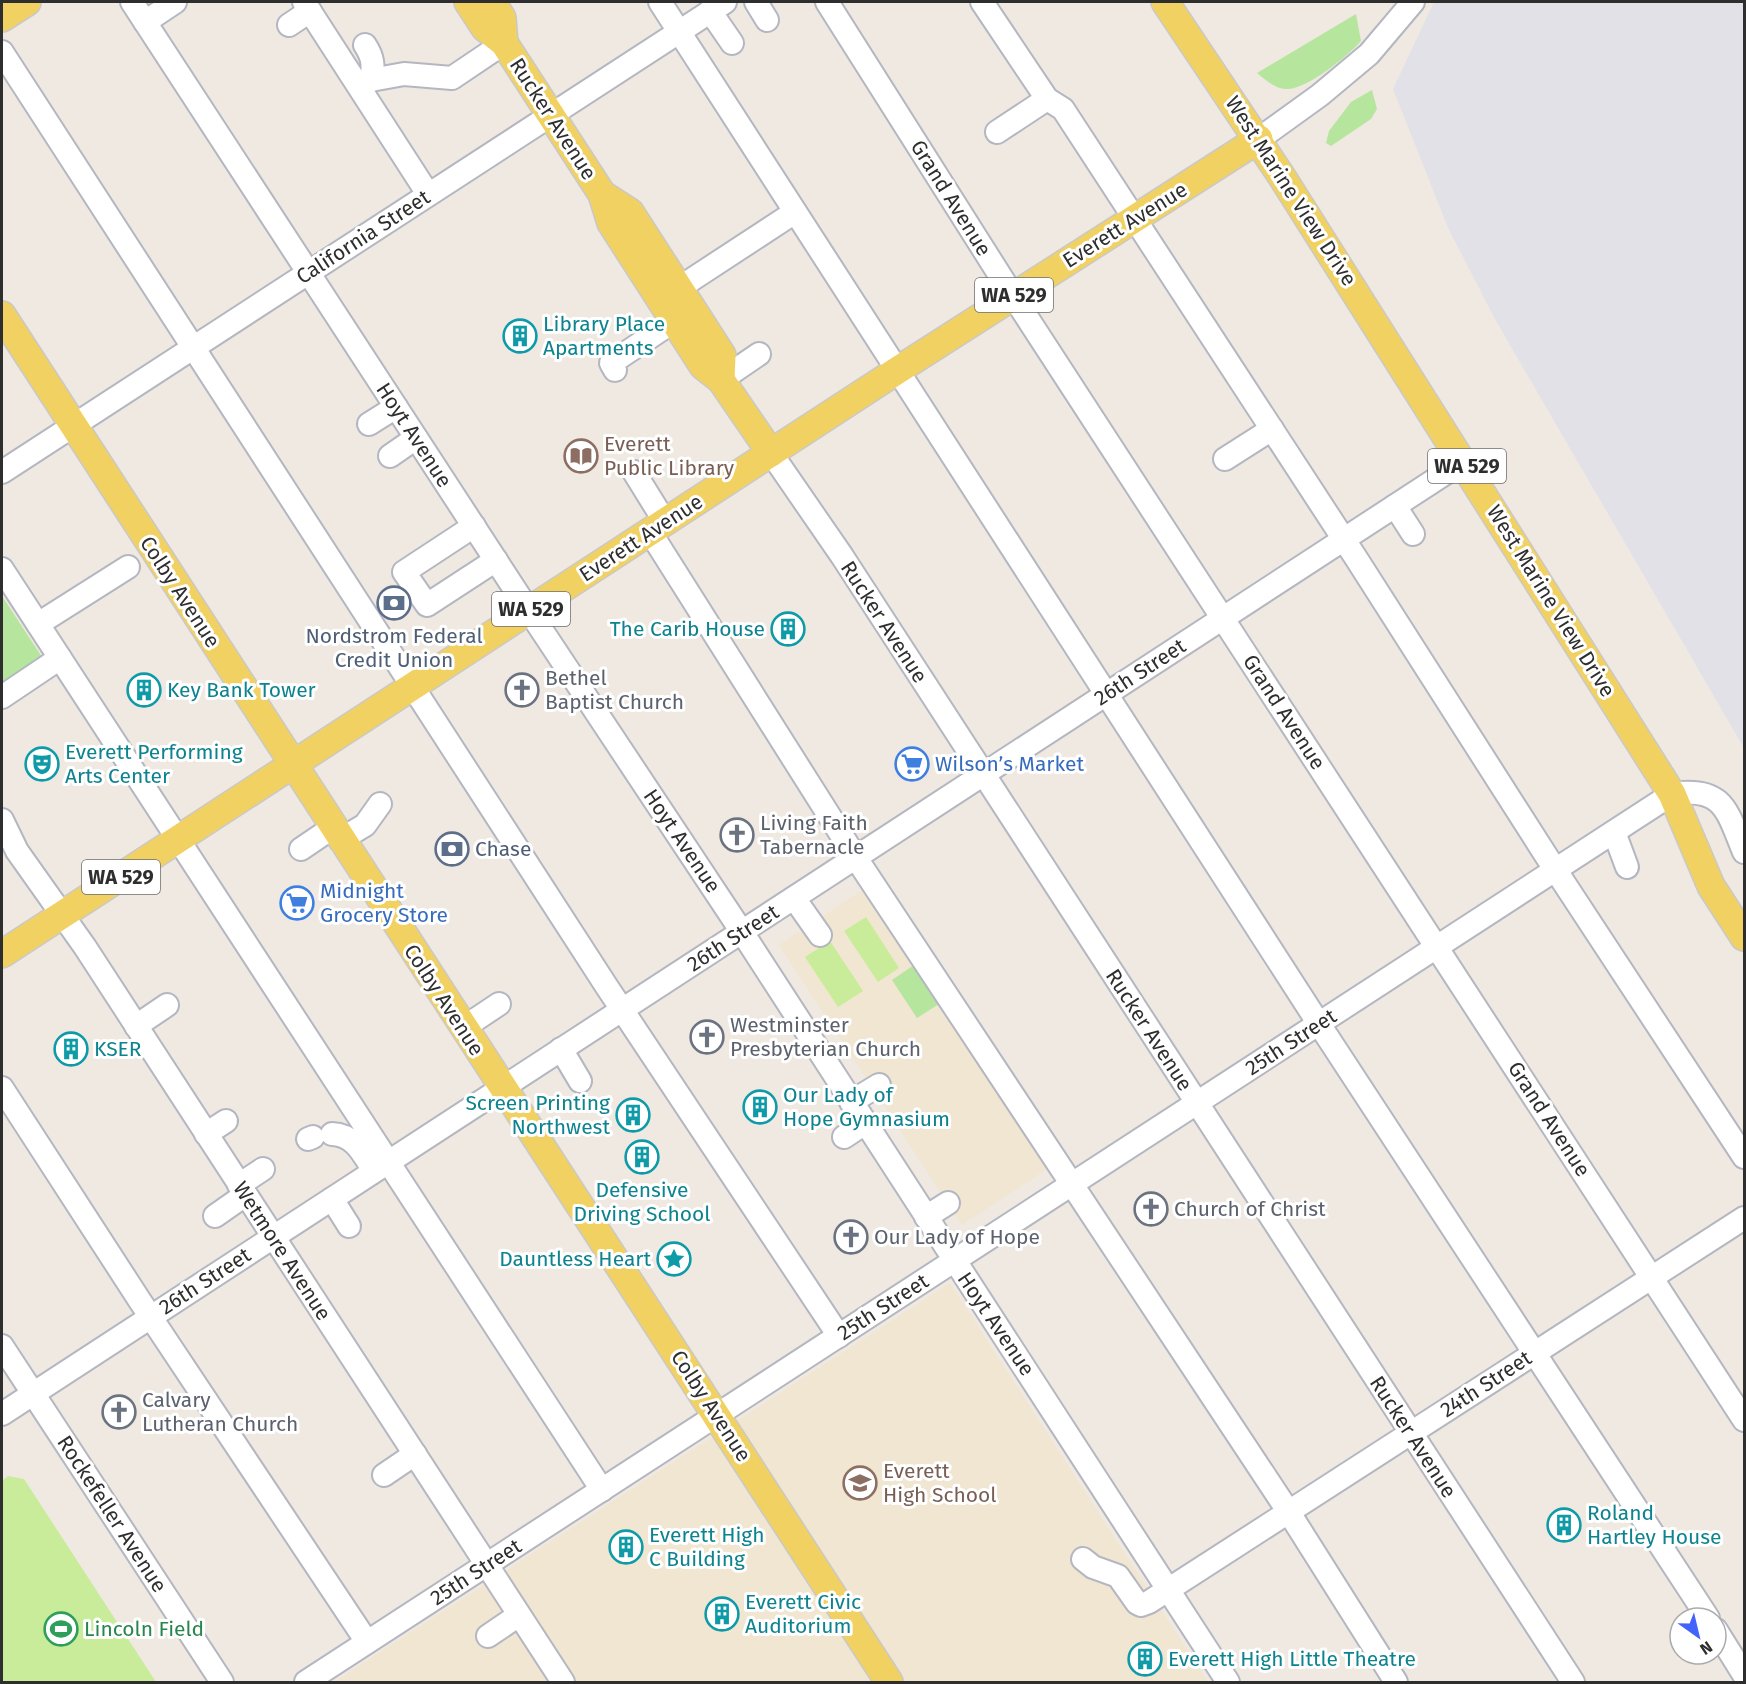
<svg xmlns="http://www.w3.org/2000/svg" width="1746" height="1684" font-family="'Fira Sans',sans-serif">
  <rect width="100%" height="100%" fill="#efe9e1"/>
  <!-- industrial -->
  <path fill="#e3e1e8" d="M1434,2H1744V748L1496,321L1448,228L1393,89Z"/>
  <!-- education -->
  <g fill="#f0e6d1">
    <path d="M867,887L1050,1167L962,1225L779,945Z"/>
    <path d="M950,1283L1208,1682H334Z"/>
  </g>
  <!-- green -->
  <g fill="#b6e59e">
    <path d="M1356,14L1361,41C1349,55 1305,91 1286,89C1275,89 1266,80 1257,73Z"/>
    <path d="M1372,90L1377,109L1371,119L1331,146L1326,143L1329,131L1351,102Z"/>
    <path d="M2,596L42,657L2,683Z"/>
    <path d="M917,963L942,1002L917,1018L892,980Z"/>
  </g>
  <!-- pitch -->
  <g fill="#c9ec9a">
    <path d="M866,917L899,968L878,982L844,931Z"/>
    <path d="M830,941L863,991L838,1007L805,957Z"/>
    <path d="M8,1476L24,1479L156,1682H2V1481Z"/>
  </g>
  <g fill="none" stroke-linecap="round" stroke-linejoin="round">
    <defs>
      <g id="minor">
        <path d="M132,2L529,611L742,932L1228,1682"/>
        <path d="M304,2L428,194"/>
        <path d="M660,2L1319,1024L1708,1618"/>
        <path d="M756,2L767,20"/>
        <path d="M827,2L1013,296L1744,1420"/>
        <path d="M982,2L1047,99L1063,109L1356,558L1547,857L1744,1157"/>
        <path d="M710,11L732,43"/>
        <path d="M145,22L175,2"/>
        <path d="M289,25L310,11"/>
        <path d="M2,52L607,987L839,1336"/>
        <path d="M371,80L404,74L452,78L504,43"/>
        <path d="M360,86L371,80C374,66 373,57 365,45"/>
        <path d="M997,132L1047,99"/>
        <path d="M1259,139L1320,95L1369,54L1413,2"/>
        <path d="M679,288L795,212"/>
        <path d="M615,370L611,363L674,321"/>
        <path d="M721,380L759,354"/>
        <path d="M369,424L396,407"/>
        <path d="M771,453L842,556L1573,1682"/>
        <path d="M390,456L416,438"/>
        <path d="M1225,459L1272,429"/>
        <path d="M2,472L725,2"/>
        <path d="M634,472L665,522"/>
        <path d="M1395,506L1413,534"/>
        <path d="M474,526L404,572L427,605L496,560"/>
        <path d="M650,532L856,858L1288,1511L1396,1682"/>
        <path d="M2,569L602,1490"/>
        <path d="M38,624L128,567"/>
        <path d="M2,697L60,658"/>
        <path d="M2,820L17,851L85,947L563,1682"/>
        <path d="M1614,832L1627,867"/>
        <path d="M340,840L365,825L380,804"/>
        <path d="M301,849L332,828"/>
        <path d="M794,898L820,935"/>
        <path d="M136,1026L167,1005"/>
        <path d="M463,1028L499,1004"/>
        <path d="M561,1049L580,1081"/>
        <path d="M2,1088L140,1301L367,1642"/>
        <path d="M851,1102L879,1085"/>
        <path d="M206,1134L226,1121"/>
        <path d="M332,1134C355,1135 363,1154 374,1171"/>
        <path d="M844,1137L865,1123"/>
        <path d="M308,1139L313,1137"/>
        <path d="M239,1185L263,1169"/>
        <path d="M332,1199L349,1226"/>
        <path d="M215,1216L245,1195"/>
        <path d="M926,1217L948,1203"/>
        <path d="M2,1346L222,1682"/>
        <path d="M2,1414L1464,461"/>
        <path d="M384,1475L415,1454"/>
        <path d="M1083,1559L1093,1567L1118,1576L1137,1603L1141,1605L1149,1602L1744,1218"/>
        <path d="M1716,1630L1744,1675"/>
        <path d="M488,1636L519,1615"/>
        <path d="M306,1682L1672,794C1724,786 1727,811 1744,852"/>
      </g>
      <g id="major">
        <path d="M468,2L485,28L504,43L602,194L611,223L703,366L721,380L771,453"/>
        <path d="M492,2L502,18L504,43"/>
        <path d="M1165,2L1282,177L1672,794L1711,886L1744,937"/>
        <path d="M2,18L27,2"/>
        <path d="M602,194L630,212L722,355L721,380"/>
        <path d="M2,315L889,1682"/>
        <path d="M2,954L898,370L1259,139"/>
      </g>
    </defs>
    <!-- minor casing -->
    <use href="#minor" stroke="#b4b7c1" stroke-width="26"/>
    <!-- major casing -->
    <use href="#major" stroke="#c9c9c9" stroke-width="30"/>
    <!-- minor -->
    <use href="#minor" stroke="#fff" stroke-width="22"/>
    <!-- major -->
    <use href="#major" stroke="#f2d163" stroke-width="27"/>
  </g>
  <!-- icons -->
  <defs>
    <symbol id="building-ring" viewBox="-11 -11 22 22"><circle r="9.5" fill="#fff" stroke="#0f9aa8" stroke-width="1.5"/><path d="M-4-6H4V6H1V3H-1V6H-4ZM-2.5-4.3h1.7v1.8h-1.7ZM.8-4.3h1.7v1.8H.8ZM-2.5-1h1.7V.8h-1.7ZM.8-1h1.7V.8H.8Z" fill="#0f9aa8"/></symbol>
    <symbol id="library-ring" viewBox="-11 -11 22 22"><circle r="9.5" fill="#fff" stroke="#8d6e63" stroke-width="1.5"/><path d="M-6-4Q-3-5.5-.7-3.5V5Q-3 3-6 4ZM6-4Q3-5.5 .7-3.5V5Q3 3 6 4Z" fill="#8d6e63"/></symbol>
    <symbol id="bank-ring" viewBox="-11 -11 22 22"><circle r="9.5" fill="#fff" stroke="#5c6f8a" stroke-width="1.5"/><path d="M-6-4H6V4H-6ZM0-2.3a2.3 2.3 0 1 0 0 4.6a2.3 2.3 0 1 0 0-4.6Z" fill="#5c6f8a"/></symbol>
    <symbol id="church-ring" viewBox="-11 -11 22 22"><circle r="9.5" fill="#fff" stroke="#6b7280" stroke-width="1.5"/><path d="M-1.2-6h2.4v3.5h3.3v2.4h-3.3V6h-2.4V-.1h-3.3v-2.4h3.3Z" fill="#6b7280"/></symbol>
    <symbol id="theatre-ring" viewBox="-11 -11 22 22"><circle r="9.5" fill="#fff" stroke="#0f9aa8" stroke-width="1.5"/><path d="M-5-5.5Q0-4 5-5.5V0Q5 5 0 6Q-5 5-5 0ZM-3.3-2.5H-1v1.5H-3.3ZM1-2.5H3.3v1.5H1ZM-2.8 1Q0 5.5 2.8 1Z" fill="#0f9aa8"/></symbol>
    <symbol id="supermarket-ring" viewBox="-11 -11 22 22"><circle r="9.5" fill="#fff" stroke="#3f7fe0" stroke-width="1.5"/><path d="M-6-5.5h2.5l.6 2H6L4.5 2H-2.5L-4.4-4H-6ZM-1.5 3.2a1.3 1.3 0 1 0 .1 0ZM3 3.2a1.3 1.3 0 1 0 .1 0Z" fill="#3f7fe0"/></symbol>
    <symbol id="sight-ring" viewBox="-11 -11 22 22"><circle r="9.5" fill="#fff" stroke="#0f9aa8" stroke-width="1.5"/><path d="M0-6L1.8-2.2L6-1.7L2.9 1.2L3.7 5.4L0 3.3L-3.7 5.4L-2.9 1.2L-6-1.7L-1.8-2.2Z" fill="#0f9aa8"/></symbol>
    <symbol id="school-ring" viewBox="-11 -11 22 22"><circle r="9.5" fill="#fff" stroke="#8d6e63" stroke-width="1.5"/><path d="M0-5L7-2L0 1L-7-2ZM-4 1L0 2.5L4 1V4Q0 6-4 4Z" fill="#8d6e63"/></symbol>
    <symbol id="stadium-ring" viewBox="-11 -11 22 22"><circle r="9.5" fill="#fff" stroke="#2e9e5b" stroke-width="1.5"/><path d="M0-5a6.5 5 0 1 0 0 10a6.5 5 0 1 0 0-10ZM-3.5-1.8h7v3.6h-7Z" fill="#2e9e5b"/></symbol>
  </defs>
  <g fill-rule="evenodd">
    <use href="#building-ring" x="501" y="317" width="38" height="38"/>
    <use href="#library-ring" x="562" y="437" width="38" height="38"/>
    <use href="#bank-ring" x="375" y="584" width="38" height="38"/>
    <use href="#building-ring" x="769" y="610" width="38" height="38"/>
    <use href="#building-ring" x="125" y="671" width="38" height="38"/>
    <use href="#church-ring" x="503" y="671" width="38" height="38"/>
    <use href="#theatre-ring" x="23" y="745" width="38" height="38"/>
    <use href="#supermarket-ring" x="893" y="745" width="38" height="38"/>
    <use href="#church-ring" x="718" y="816" width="38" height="38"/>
    <use href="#bank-ring" x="433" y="830" width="38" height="38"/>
    <use href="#supermarket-ring" x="278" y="884" width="38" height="38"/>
    <use href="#church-ring" x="688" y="1018" width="38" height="38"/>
    <use href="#building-ring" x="52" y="1030" width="38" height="38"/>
    <use href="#building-ring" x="741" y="1088" width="38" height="38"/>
    <use href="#building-ring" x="614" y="1096" width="38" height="38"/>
    <use href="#building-ring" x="623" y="1138" width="38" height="38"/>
    <use href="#church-ring" x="1132" y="1190" width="38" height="38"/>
    <use href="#church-ring" x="832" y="1218" width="38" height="38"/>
    <use href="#sight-ring" x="655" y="1240" width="38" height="38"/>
    <use href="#church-ring" x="100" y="1393" width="38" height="38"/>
    <use href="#school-ring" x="841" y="1464" width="38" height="38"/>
    <use href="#building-ring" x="1545" y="1506" width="38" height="38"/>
    <use href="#building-ring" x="607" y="1528" width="38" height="38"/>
    <use href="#building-ring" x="703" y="1595" width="38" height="38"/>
    <use href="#stadium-ring" x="42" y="1610" width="38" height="38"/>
    <use href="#building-ring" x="1126" y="1640" width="38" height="38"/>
  </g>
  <g text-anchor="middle" stroke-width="6" stroke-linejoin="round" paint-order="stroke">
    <!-- shield labels -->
    <g fill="#fff" stroke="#6d6d6d" stroke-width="1.5">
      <rect x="975" y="278" width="78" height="34" rx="4.5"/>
      <rect x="1428" y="449" width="78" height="34" rx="4.5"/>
      <rect x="492" y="592" width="78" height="34" rx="4.5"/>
      <rect x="82" y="860" width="78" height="34" rx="4.5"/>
    </g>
    <g font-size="20" font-weight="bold" fill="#2e2e2e">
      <text x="1014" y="302">WA 529</text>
      <text x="1467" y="473">WA 529</text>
      <text x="531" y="616">WA 529</text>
      <text x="121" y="884">WA 529</text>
    </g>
    <!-- street labels -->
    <g font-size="21" fill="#2e2e2e" stroke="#fff">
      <text transform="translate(553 119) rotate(57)" y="7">Rucker Avenue</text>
      <text transform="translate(1291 191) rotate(57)" y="7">West Marine View Drive</text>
      <text transform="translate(951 198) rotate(58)" y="7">Grand Avenue</text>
      <text transform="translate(1125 225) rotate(-32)" y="7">Everett Avenue</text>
      <text transform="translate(363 237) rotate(-33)" y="7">California Street</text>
      <text transform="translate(414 435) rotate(57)" y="7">Hoyt Avenue</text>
      <text transform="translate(641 538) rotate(-33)" y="7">Everett Avenue</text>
      <text transform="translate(180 592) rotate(57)" y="7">Colby Avenue</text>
      <text transform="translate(1551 601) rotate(58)" y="7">West Marine View Drive</text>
      <text transform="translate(884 622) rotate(57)" y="7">Rucker Avenue</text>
      <text transform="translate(1140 672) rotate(-33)" y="7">26th Street</text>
      <text transform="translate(1284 712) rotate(57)" y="7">Grand Avenue</text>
      <text transform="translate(682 841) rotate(56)" y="7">Hoyt Avenue</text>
      <text transform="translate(733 938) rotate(-33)" y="7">26th Street</text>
      <text transform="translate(444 1000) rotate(57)" y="7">Colby Avenue</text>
      <text transform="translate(1149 1030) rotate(57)" y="7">Rucker Avenue</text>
      <text transform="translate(1291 1042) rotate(-33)" y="7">25th Street</text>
      <text transform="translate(1549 1119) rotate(57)" y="7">Grand Avenue</text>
      <text transform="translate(282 1251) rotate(57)" y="7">Wetmore Avenue</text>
      <text transform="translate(205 1281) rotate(-33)" y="7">26th Street</text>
      <text transform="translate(883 1307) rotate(-33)" y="7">25th Street</text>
      <text transform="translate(996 1324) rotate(56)" y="7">Hoyt Avenue</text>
      <text transform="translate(1486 1384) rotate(-33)" y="7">24th Street</text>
      <text transform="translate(711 1406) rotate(57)" y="7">Colby Avenue</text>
      <text transform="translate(1413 1437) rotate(57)" y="7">Rucker Avenue</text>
      <text transform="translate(112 1514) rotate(57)" y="7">Rockefeller Avenue</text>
      <text transform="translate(476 1572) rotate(-33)" y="7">25th Street</text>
    </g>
    <!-- culture labels -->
    <g font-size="21" fill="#0d838f" stroke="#fff" text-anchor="start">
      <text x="543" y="331">Library Place<tspan x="543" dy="24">Apartments</tspan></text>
      <text x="765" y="636" text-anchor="end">The Carib House</text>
      <text x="167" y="697">Key Bank Tower</text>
      <text x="65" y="759">Everett Performing<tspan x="65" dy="24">Arts Center</tspan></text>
      <text x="94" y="1056">KSER</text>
      <text x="783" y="1102">Our Lady of<tspan x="783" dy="24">Hope Gymnasium</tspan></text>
      <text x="610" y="1110" text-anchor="end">Screen Printing<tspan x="610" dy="24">Northwest</tspan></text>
      <text x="642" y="1197" text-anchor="middle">Defensive<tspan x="642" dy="24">Driving School</tspan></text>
      <text x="651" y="1266" text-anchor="end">Dauntless Heart</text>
      <text x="1587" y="1520">Roland<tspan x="1587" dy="24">Hartley House</tspan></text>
      <text x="649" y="1542">Everett High<tspan x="649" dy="24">C Building</tspan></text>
      <text x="745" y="1609">Everett Civic<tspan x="745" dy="24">Auditorium</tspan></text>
      <text x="1168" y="1666">Everett High Little Theatre</text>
    </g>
    <!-- education labels -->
    <g font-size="21" fill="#785e54" stroke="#fff" text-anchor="start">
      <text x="604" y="451">Everett<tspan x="604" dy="24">Public Library</tspan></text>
      <text x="883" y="1478">Everett<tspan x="883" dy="24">High School</tspan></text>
    </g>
    <!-- service labels -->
    <g font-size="21" fill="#4e5e75" stroke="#fff">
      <text x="394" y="643">Nordstrom Federal<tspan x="394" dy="24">Credit Union</tspan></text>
      <text x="475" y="856" text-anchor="start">Chase</text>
    </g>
    <!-- worship labels -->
    <g font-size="21" fill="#5b616d" stroke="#fff" text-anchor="start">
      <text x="545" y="685">Bethel<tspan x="545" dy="24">Baptist Church</tspan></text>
      <text x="760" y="830">Living Faith<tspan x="760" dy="24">Tabernacle</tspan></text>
      <text x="730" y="1032">Westminster<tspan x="730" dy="24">Presbyterian Church</tspan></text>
      <text x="1174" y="1216">Church of Christ</text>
      <text x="874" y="1244">Our Lady of Hope</text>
      <text x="142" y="1407">Calvary<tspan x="142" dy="24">Lutheran Church</tspan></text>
    </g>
    <!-- shop labels -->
    <g font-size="21" fill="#366cbe" stroke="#fff" text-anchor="start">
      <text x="935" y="771">Wilson’s Market</text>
      <text x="320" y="898">Midnight<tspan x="320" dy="24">Grocery Store</tspan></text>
    </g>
    <!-- leisure labels -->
    <g font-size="21" fill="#27864d" stroke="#fff" text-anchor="start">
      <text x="84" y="1636">Lincoln Field</text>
    </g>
  </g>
  <!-- border -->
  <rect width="1746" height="1684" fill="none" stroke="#2e2e2e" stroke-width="6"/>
  <!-- north arrow -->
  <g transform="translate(1698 1636) rotate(146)"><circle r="28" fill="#ffffff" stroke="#ababab" stroke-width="1.5"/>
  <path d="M0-4.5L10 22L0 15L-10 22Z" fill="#4264fb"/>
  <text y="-9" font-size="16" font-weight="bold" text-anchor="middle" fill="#2e2e2e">N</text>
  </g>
</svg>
